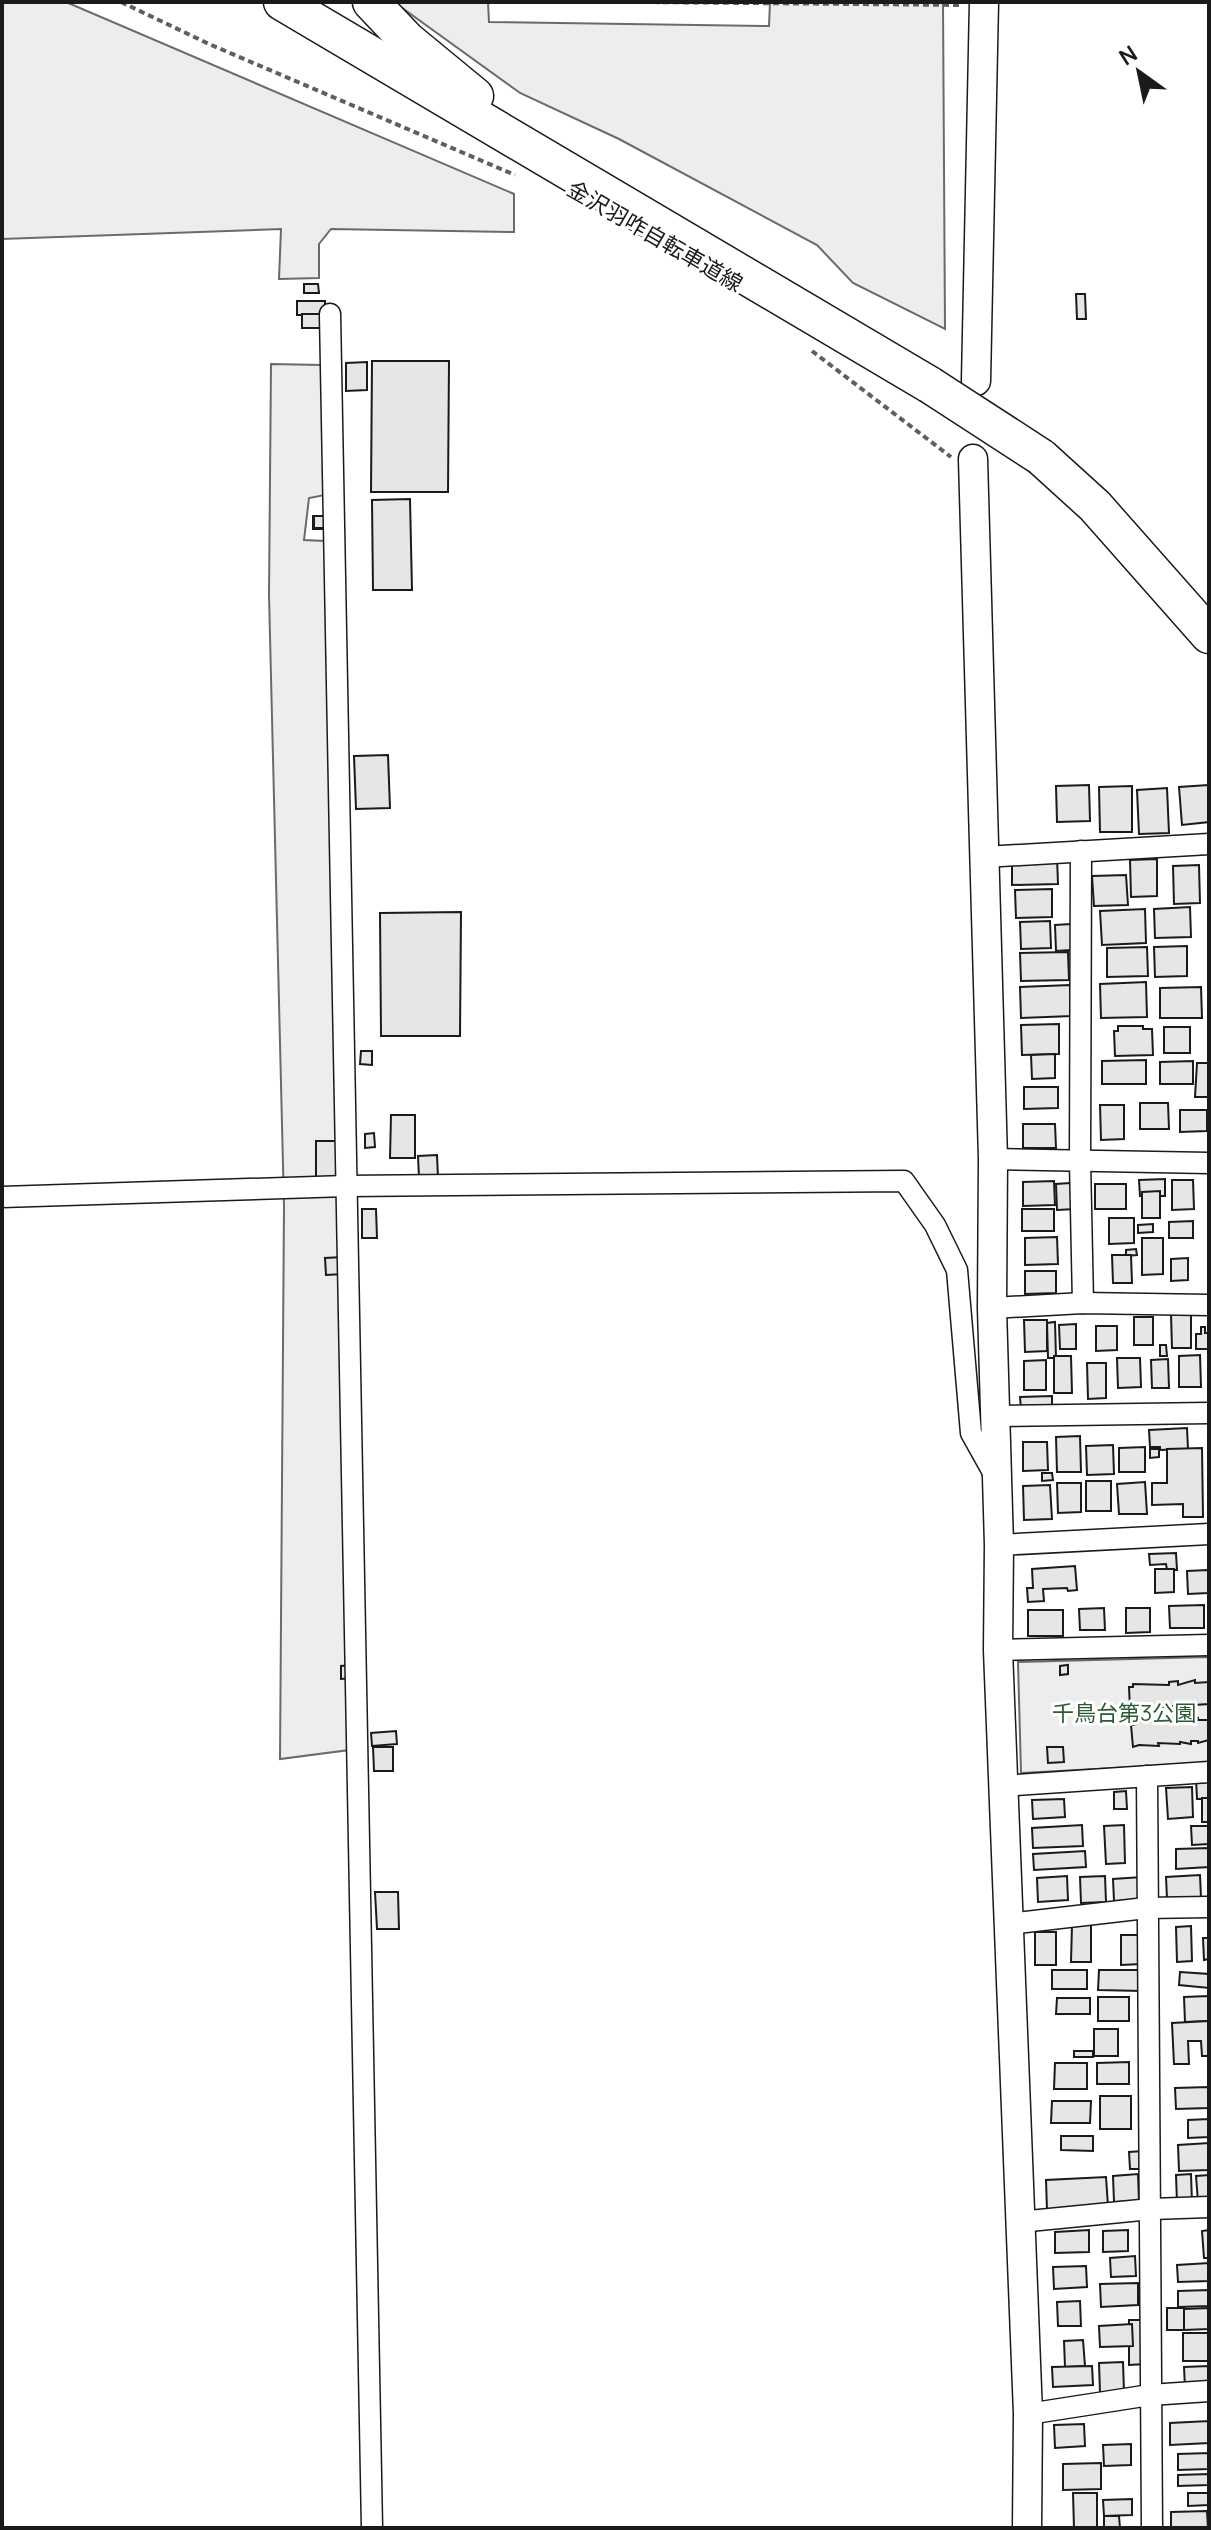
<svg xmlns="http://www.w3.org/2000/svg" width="1211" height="2530" font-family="Manrope,'Noto Sans JP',sans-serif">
  <rect width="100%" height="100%" fill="#fff"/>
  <!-- built -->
  <g fill="#ededed" stroke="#6a6a6a" stroke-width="2">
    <path d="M2,2H66L514,194V232L331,229L319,244V278L279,279L281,229L2,239Z"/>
    <path d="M394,2H488L489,22L769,26L770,2H943L945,329L853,283L817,245L619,139L520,93Z"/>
    <path d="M271,364L321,365L325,495L309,498L304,540L325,541L349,1750L280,1759L284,1206L269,595Z"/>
    <path d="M1209,1657V1763L1021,1773L1018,1662Z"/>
  </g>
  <!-- building -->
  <g fill="#e6e6e6" stroke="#1a1a1a" stroke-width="2">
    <path d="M304,284H318L319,293H304Z"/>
    <path d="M1076,294H1085L1086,319H1077Z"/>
    <rect x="297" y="301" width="28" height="14"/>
    <path d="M302,314H322L321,328H302Z"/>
    <path d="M372,361H449L448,492H371Z"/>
    <path d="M367,362V390L346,391V363Z"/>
    <path d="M410,499L412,590H373L372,500Z"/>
    <path d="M313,516H330L331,529H313Z"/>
    <rect x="314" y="516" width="15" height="12"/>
    <path d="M388,755L390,808L356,809L354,756Z"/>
    <path d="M1089,785L1090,821L1057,822L1056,786Z"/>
    <path d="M1208,785L1209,822L1182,825L1179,787Z"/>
    <path d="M1132,786V832H1100L1099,787Z"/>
    <path d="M1167,788L1169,833L1139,834L1137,790Z"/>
    <path d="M1057,857L1058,884L1012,885V858Z"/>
    <path d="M1157,859V896L1131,897L1130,860Z"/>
    <path d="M1199,865L1200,903L1174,904L1173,866Z"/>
    <path d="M1126,875L1128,905L1094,906L1092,876Z"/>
    <path d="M1052,889V917L1016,918L1015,890Z"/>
    <path d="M1190,907L1191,937L1155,938L1154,909Z"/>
    <path d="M1145,909L1146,943L1102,945L1100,911Z"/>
    <path d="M461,912L460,1036H381L380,913Z"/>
    <path d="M1050,921L1051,948L1021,949L1020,922Z"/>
    <path d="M1071,924V950L1056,951L1055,925Z"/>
    <path d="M1187,946V976L1155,977L1154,947Z"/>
    <path d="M1147,947L1148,976L1107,977V948Z"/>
    <path d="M1068,952L1069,980L1021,981L1020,953Z"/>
    <path d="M1146,982L1147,1017L1101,1018L1100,984Z"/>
    <path d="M1070,985L1072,1016L1021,1018L1020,987Z"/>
    <path d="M1201,987L1202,1018H1160V988Z"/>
    <path d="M1059,1024V1054L1022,1055L1021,1025Z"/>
    <path d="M1118,1026H1143V1029H1152L1153,1055L1115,1056L1114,1031H1118Z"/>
    <rect x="1164" y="1027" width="26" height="26"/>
    <path d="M372,1051V1065L360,1064L361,1051Z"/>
    <path d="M1055,1054V1078L1032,1079L1031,1055Z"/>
    <path d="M1146,1060V1084H1102V1061Z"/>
    <path d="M1193,1061V1084H1160V1062Z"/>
    <path d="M1197,1063H1209V1097H1195Z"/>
    <path d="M1024,1087H1058V1108L1024,1109Z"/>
    <path d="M1140,1103H1168L1169,1129H1140Z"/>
    <path d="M1100,1105H1124V1139L1101,1140Z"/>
    <path d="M1180,1110H1207V1131L1180,1132Z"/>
    <path d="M391,1115H415V1158H390Z"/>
    <path d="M1023,1124H1055L1056,1148H1023Z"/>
    <path d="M374,1133L375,1147L365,1148V1134Z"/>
    <path d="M316,1141H337V1180L316,1179Z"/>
    <path d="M437,1155L438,1178H419L418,1156Z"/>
    <path d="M1165,1179V1196H1140L1139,1180Z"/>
    <path d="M1172,1180H1193L1194,1209L1172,1210Z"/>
    <path d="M1054,1181L1055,1205L1023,1206V1182Z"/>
    <path d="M1070,1183L1074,1187L1075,1209L1057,1210L1056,1184Z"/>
    <rect x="1095" y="1184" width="31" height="25"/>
    <path d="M1160,1191V1218H1142V1192Z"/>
    <path d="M362,1209H376L377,1238H362Z"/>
    <rect x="1022" y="1209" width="32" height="22"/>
    <path d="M1109,1218H1134V1243L1109,1244Z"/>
    <path d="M1193,1221V1238H1169V1222Z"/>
    <path d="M1153,1224V1232L1138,1233V1225Z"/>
    <path d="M1057,1237L1058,1264L1025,1265V1238Z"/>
    <path d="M1142,1238H1163V1274L1142,1275Z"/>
    <path d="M1136,1249L1137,1255L1126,1256V1250Z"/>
    <path d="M1112,1255H1131L1132,1283H1113Z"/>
    <path d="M343,1257L344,1274L326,1275L325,1258Z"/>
    <path d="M1188,1258V1280L1171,1281V1259Z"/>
    <path d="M1025,1271H1056V1293L1025,1294Z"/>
    <path d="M1191,1313V1348H1172L1171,1314Z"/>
    <rect x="1134" y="1317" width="19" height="28"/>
    <path d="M1024,1320H1047V1351L1025,1352Z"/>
    <path d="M1055,1322L1056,1358H1048L1047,1323Z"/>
    <path d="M1076,1324V1349H1060L1059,1325Z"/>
    <path d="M1096,1326H1117V1350L1096,1351Z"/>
    <path d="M1201,1327H1205V1333H1209V1349H1196V1334H1201Z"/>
    <path d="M1160,1345H1166L1167,1356H1160Z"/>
    <path d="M1200,1355L1201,1387H1179V1356Z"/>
    <path d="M1054,1356H1071L1072,1393H1054Z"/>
    <path d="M1117,1358H1140L1141,1387L1118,1388Z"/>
    <path d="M1168,1359L1169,1388H1152L1151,1360Z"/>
    <path d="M1046,1360V1390H1024V1361Z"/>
    <path d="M1087,1363H1106V1398L1088,1399Z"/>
    <path d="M1052,1396V1408L1021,1409L1020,1397Z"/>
    <path d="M1187,1428L1188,1449L1160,1450V1447H1150L1149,1430Z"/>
    <path d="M1080,1436L1081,1472H1057L1056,1437Z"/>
    <path d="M1023,1442H1047L1048,1470L1023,1471Z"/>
    <path d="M1113,1445L1114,1474L1087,1475L1086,1446Z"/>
    <path d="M1145,1447V1472H1119V1448Z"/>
    <path d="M1202,1448L1203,1517H1183V1504L1152,1505V1483H1167V1449Z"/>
    <path d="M1150,1449H1159V1457L1150,1458Z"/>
    <path d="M1042,1473H1052L1053,1480L1042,1481Z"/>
    <rect x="1086" y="1481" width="25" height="30"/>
    <path d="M1145,1482L1147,1514H1119L1117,1484Z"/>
    <path d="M1057,1483H1081V1512L1058,1513Z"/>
    <path d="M1050,1485L1052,1519L1024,1520L1023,1486Z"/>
    <path d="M1176,1553L1177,1570H1167L1166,1564L1150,1565L1149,1554Z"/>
    <path d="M1075,1566L1077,1590L1068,1591L1067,1588L1043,1589L1044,1601L1028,1602L1027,1588H1033L1032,1569Z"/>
    <path d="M1155,1569H1174V1592L1155,1593Z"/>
    <path d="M1208,1570V1593L1188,1594L1187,1571Z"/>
    <path d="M1204,1605V1628H1170L1169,1606Z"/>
    <path d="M1104,1608L1105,1630H1080L1079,1609Z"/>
    <path d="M1126,1608H1150V1632L1126,1633Z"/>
    <rect x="1028" y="1610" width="35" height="26"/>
    <path d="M352,1665L353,1678L341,1679V1666Z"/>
    <path d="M1068,1665V1674L1060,1675V1666Z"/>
    <path d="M1195,1680V1683L1209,1682V1704L1130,1709L1129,1687H1133V1684L1169,1685V1682L1178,1681V1685Z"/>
    <path d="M1173,1718V1721L1198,1718V1720H1209V1740L1198,1743V1741H1191V1744L1180,1742V1744L1158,1743L1159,1746L1139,1745L1133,1747L1131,1725L1137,1724V1721L1166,1722V1719Z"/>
    <path d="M396,1731L397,1744L372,1746L371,1733Z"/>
    <path d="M373,1747H393V1771H374Z"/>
    <path d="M1047,1747H1063L1064,1762L1048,1763Z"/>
    <path d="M1209,1778V1799H1197L1196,1779Z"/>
    <path d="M1192,1787L1193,1817L1168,1819L1166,1788Z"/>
    <path d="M1126,1791L1127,1809H1114V1792Z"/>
    <rect x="1202" y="1798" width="7" height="24"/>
    <path d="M1064,1799L1065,1817L1033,1819L1032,1800Z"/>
    <path d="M1082,1825L1083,1846L1033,1848L1032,1828Z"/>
    <path d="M1124,1825L1125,1863L1106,1864L1104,1826Z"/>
    <path d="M1191,1826H1209V1844L1192,1845Z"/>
    <path d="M1209,1848V1867L1176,1869V1849Z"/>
    <path d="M1085,1851L1086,1867L1034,1870L1033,1854Z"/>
    <path d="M1200,1875L1201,1898L1167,1899L1166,1877Z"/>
    <path d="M1067,1876L1068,1900L1038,1902L1037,1878Z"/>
    <path d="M1105,1876L1106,1902L1081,1903L1080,1877Z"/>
    <path d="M1142,1877L1143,1900L1114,1901L1113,1879Z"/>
    <path d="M375,1892H398L399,1929H377Z"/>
    <path d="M1072,1925H1091V1962H1071Z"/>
    <path d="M1191,1926L1192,1961L1177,1962L1176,1927Z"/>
    <rect x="1035" y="1932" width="21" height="33"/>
    <path d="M1121,1935H1141V1964L1121,1965Z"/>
    <path d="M1203,1938H1209V1959L1204,1960Z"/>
    <rect x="1052" y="1970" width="35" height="19"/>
    <path d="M1099,1970H1143L1142,1991L1098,1990Z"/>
    <path d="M1180,1972L1209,1974V1988L1179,1985Z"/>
    <path d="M1209,1996V2021L1185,2022L1184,1997Z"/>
    <rect x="1098" y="1997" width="31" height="24"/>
    <path d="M1057,1998H1090V2014H1056Z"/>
    <path d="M1209,2021V2056H1202L1201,2041H1188L1189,2064H1174L1172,2023Z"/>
    <rect x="1094" y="2029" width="24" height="27"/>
    <rect x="1074" y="2051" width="19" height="6"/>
    <path d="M1129,2062V2084H1097V2063Z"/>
    <path d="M1055,2063H1087V2089H1054Z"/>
    <path d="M1209,2087V2108L1176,2109L1175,2088Z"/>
    <rect x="1100" y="2096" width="31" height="33"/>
    <path d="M1052,2101H1091L1090,2123H1051Z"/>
    <path d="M1209,2119V2137L1188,2138V2120Z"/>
    <path d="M1061,2136H1093V2151L1061,2150Z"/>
    <path d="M1209,2143V2170L1179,2171L1178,2145Z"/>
    <path d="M1143,2151L1144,2169H1130L1129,2152Z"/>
    <path d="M1138,2174L1139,2201L1114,2202L1113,2176Z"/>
    <path d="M1191,2174L1192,2203H1177L1176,2175Z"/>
    <path d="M1209,2175V2202H1198L1196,2176Z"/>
    <path d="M1106,2177L1108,2206L1047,2210L1046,2180Z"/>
    <path d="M1089,2230V2252L1055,2253V2232Z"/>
    <path d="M1128,2230V2251L1103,2252V2231Z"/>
    <path d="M1209,2230V2258H1204L1202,2231Z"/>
    <path d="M1135,2256L1136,2276L1111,2277L1110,2258Z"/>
    <path d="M1209,2263V2281L1178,2282L1177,2265Z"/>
    <path d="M1086,2266L1087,2287L1054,2289L1053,2267Z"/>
    <path d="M1138,2283V2305L1101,2307L1100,2284Z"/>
    <path d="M1209,2290V2306L1178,2307V2291Z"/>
    <path d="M1080,2301L1081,2326H1058L1057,2302Z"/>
    <rect x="1167" y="2308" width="17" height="22"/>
    <path d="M1209,2308V2329L1184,2330V2309Z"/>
    <path d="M1129,2320H1145L1146,2364L1129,2365Z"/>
    <path d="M1132,2324L1133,2346L1100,2347L1099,2326Z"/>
    <rect x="1183" y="2333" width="26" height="28"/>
    <path d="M1083,2340L1085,2366L1065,2367L1064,2341Z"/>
    <path d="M1123,2362L1124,2392L1100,2393L1099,2363Z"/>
    <path d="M1092,2366L1093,2385L1053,2387L1052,2367Z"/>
    <path d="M1209,2366V2387L1185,2388L1184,2367Z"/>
    <path d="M1209,2421V2443L1170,2445V2423Z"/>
    <path d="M1084,2424L1085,2446L1055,2448L1054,2425Z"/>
    <path d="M1131,2444V2465L1104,2466L1103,2445Z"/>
    <path d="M1209,2453V2469L1178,2470V2454Z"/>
    <path d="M1101,2463V2489L1063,2490V2464Z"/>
    <path d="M1209,2474V2485L1178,2486V2475Z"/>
    <path d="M1073,2493H1097V2528H1074Z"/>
    <path d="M1188,2493H1209V2505L1188,2506Z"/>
    <path d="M1132,2499V2515L1104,2516L1103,2500Z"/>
    <path d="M1207,2511L1208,2528H1171V2512Z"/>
    <path d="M1104,2516H1119L1120,2528H1104Z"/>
  </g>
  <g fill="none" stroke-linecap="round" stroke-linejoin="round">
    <defs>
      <g id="street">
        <path d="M330,314L372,2528"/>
        <path d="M1081,851L1080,1161L1083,1303"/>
        <path d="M984,857L1209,844"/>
        <path d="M993,1159L1209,1163"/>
        <path d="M2,1197L346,1186L904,1181L935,1225L957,1270L971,1433L995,1476"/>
        <path d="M992,1308L1083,1303L1209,1305"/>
        <path d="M994,1416L1209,1413"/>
        <path d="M999,1545L1209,1534"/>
        <path d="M998,1650L1209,1645"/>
        <path d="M1147,1776L1152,2528"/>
        <path d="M1002,1786L1209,1772"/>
        <path d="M1008,1924L1146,1908L1209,1907"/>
        <path d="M1019,2222L1151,2209L1209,2207"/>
        <path d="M1028,2414L1150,2395L1209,2391"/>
      </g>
      <g id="secondary">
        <path d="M976,381L984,2"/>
        <path d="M973,459L993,1159L992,1308L999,1545L998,1650L1028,2414L1027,2528"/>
      </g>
      <g id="highway">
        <path d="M282,2L930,385"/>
        <path d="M371,2L407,40L475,96"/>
        <path d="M1041,457L1095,506L1209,635"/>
      </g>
    </defs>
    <!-- street casing -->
    <use href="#street" stroke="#1a1a1a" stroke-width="23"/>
    <!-- secondary casing -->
    <use href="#secondary" stroke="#1a1a1a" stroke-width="31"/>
    <!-- highway casing -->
    <use href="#highway" stroke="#1a1a1a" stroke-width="39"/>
    <!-- path -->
    <g stroke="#5f5f5f" stroke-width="4" stroke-dasharray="6 4" stroke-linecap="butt">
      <path d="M121,2L209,44L515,175"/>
      <path d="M643,2L960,5"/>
      <path d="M812,351L951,457"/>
    </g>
    <!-- street -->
    <use href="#street" stroke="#fff" stroke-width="20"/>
    <!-- secondary -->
    <use href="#secondary" stroke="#fff" stroke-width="28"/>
    <!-- highway -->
    <use href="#highway" stroke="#fff" stroke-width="36"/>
    <defs>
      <path id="highway-bridge" d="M930,385L1041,457"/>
    </defs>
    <!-- highway-bridge casing -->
    <use href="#highway-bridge" stroke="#1a1a1a" stroke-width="39" stroke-linecap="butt"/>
    <!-- highway-bridge -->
    <use href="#highway-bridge" stroke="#fff" stroke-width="36"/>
  </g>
  <g text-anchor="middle" stroke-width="6" stroke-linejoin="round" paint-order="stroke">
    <!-- street labels -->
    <g font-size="22" fill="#1a1a1a" stroke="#fff">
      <text transform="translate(655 236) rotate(30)" y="8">金沢羽咋自転車道線</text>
    </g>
    <!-- park labels -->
    <g font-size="22" fill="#2b5a34" stroke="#fff">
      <text x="1124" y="1721">千鳥台第3公園</text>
    </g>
  </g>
  <!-- border -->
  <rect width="1211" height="2530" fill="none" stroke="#1a1a1a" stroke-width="8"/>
  <!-- north arrow -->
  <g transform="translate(1139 72) rotate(327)" stroke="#ffffff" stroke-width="6" paint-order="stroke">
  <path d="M0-6L14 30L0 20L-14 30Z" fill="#1a1a1a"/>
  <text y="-12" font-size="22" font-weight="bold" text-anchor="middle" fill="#1a1a1a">N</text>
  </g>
</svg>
